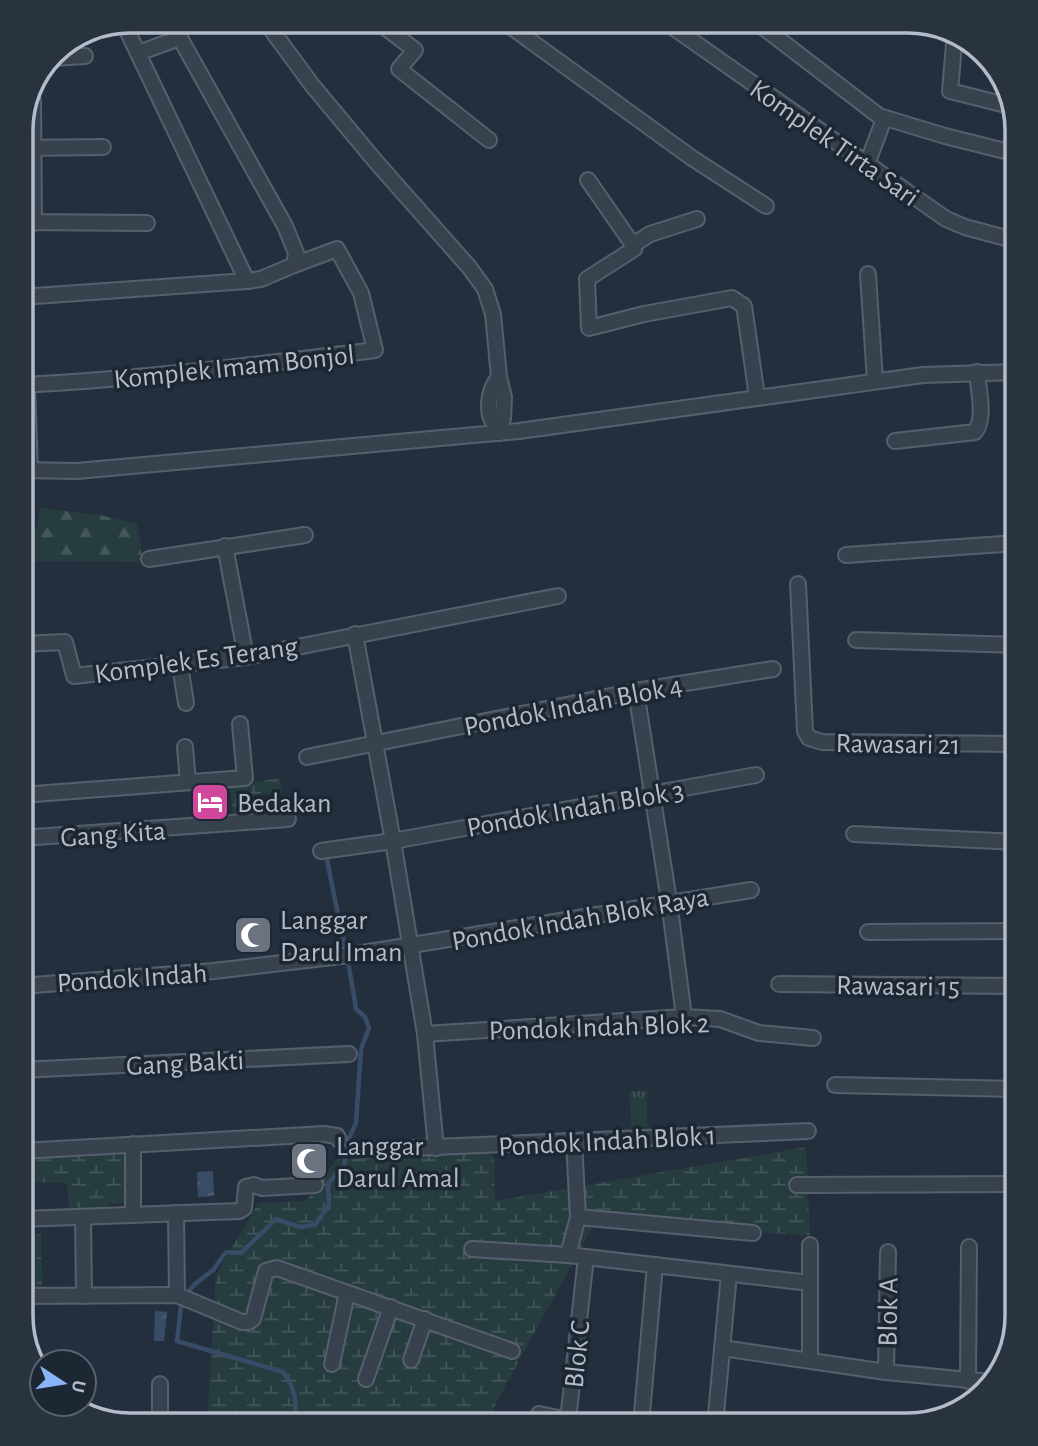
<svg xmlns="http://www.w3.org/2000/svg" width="1038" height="1446" font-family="'Alegreya Sans',sans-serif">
  <defs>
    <pattern id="grass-tufts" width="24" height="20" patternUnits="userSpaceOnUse" patternTransform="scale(1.75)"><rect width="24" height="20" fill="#263c3f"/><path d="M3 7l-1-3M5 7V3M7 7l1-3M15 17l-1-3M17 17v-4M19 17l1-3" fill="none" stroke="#435659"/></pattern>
    <pattern id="forest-firs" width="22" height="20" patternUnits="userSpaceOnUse" patternTransform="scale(1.75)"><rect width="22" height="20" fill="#263c3f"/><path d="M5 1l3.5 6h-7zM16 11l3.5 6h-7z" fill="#435659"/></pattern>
    <pattern id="wetland-marsh" width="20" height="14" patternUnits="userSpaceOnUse" patternTransform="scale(1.75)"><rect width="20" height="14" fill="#263c3f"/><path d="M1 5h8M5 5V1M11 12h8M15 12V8" fill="none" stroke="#435659"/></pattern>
    <pattern id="water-ripples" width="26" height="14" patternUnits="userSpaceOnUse" patternTransform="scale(1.75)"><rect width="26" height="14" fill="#394c67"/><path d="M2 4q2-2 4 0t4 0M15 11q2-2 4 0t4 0" fill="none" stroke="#53647b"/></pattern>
  </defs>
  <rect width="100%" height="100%" fill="#242f3e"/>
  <!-- grass -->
  <path fill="url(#grass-tufts)" d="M630,1091H647V1127H631Z"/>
  <!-- forest -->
  <path fill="url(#forest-firs)" d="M40,508L100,515L137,524L143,562L21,561V528H37Z"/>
  <!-- wetland -->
  <g fill="url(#wetland-marsh)">
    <path d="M279,778L282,792L255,795L258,820L234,822L230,787Z"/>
    <path d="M806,1147L810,1236L597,1218L496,1403L490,1425H207L216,1275L258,1203L306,1201L337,1159L487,1153L494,1157L495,1201Z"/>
    <path d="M127,1151L132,1203H111L102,1210L69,1209L67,1183L32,1182L33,1155Z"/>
    <path d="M21,1234H41L42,1289H21Z"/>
  </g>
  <!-- water -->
  <g fill="url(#water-ripples)">
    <path d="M213,1171L214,1196L198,1197L197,1172Z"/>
    <path d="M155,1311L167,1312L164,1341H154Z"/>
  </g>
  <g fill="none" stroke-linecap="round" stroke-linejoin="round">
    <!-- stream -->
    <path stroke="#394c67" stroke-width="4.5" d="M295,1425C297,1406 296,1387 283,1372L177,1341L181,1306L188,1292L195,1284L213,1270L226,1252L241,1253L276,1219L300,1227L315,1225L329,1205L328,1183L344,1167L349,1138L356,1123L361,1049L369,1028L365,1017L356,1009C349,959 336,909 327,859"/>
    <defs>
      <g id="minor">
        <path d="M265,21L312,85L377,163L469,267L485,289L493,314L499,377L504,397L503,418L499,433"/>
        <path d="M377,21L415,50L399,69L489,140"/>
        <path d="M503,21L692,158L766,206"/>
        <path d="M664,21L946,219L965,227L1017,241"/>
        <path d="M755,21L879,116L945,136L1017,154"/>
        <path d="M124,24L247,281"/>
        <path d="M955,33L950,91L1010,106"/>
        <path d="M53,58L85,56"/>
        <path d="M33,100L34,223"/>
        <path d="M21,148L103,147"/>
        <path d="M867,164L884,119"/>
        <path d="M588,180L633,245L634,249L587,279L589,328L644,314L732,298L744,306L757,397"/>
        <path d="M21,222L147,223"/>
        <path d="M633,245L650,234L697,219"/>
        <path d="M868,274L875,381"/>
        <path d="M21,297L247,281L261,279L294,265L296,253L285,226L180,38L138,53"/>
        <path d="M21,385C140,379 257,365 375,350L361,293L337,249L294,265"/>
        <path d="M27,385L30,471"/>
        <path d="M498,428C484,416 488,390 499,377"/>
        <path d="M895,441L975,432C986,418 978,389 977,372"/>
        <path d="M21,470L77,471L519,431L923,375L1017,372"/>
        <path d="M225,546L246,657"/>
        <path d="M846,555L1017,543"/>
        <path d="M149,559L305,535"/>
        <path d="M798,584L805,731L809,738L822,742L1017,744"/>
        <path d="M355,634L393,841L425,1034L436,1148"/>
        <path d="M856,640L1017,645"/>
        <path d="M21,644L65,642L74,676L246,657L558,596"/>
        <path d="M180,665L186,703"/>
        <path d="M636,691L669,901L684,1017"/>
        <path d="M185,747L188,782"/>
        <path d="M307,757L636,691L773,669"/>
        <path d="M21,795L245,778L240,724"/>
        <path d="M854,834L1017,842"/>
        <path d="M21,838L288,819"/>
        <path d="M321,851L393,841L756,775"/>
        <path d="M868,932L1017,931"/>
        <path d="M779,984L1017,986"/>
        <path d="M21,986L214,971L350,955L751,890"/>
        <path d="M425,1034L684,1017L720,1019L759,1033L813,1038"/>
        <path d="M21,1070L349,1054"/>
        <path d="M835,1085L1017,1089"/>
        <path d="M574,1141L578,1217L753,1233"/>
        <path d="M133,1144V1215"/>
        <path d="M364,1150L808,1131"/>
        <path d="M21,1151L324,1134L337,1136L339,1140"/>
        <path d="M797,1185L1017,1184"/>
        <path d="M176,1213L177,1295"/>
        <path d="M83,1217L84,1296"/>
        <path d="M21,1219L239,1211L244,1208L246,1187L254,1185L262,1188L315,1185"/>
        <path d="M472,1249L568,1255L810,1283"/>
        <path d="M568,1255L578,1217"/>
        <path d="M21,1296L177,1295L242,1322H248L253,1319L266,1271L277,1268L512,1351"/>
        <path d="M722,1348L886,1372L990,1382"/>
        <path d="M411,1360L425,1319"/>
        <path d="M810,1361V1245"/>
        <path d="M332,1364L347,1293"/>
        <path d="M886,1372L888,1252"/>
        <path d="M366,1379L391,1307"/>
        <path d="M968,1381L969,1247"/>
        <path d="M160,1384V1425"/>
        <path d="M539,1414L568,1420L586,1257"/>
        <path d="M267,1425H279"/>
        <path d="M641,1425L655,1265"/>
        <path d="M715,1425L729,1274"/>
      </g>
    </defs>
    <!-- minor casing -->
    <use href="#minor" stroke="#565f6c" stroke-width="18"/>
    <!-- minor -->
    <use href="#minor" stroke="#38414e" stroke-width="14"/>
  </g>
  <!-- icons -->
  <defs>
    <symbol id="hotel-square" viewBox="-11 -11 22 22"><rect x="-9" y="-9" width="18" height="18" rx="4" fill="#d1479c" stroke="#1d2633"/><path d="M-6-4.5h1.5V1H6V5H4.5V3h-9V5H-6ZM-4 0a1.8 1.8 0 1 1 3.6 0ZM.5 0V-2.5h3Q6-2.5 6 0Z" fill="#fff"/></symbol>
    <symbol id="mosque-square" viewBox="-11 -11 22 22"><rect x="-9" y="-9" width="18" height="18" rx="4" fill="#6b7280" stroke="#1d2633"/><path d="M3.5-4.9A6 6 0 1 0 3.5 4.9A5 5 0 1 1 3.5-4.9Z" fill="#fff"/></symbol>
  </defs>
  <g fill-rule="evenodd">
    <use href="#hotel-square" x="188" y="780" width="44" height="44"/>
    <use href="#mosque-square" x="231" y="913" width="44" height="44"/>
    <use href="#mosque-square" x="287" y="1139" width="44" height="44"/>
  </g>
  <g text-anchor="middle" stroke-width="7" stroke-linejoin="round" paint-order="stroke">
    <!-- street labels -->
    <g font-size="28" fill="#b4bcc9" stroke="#1d2633">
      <text transform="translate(835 142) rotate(35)" y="10">Komplek Tirta Sari</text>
      <text transform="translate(234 366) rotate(-6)" y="10">Komplek Imam Bonjol</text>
      <text transform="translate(196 659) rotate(-8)" y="10">Komplek Es Terang</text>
      <text transform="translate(573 705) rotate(-11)" y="10">Pondok Indah Blok 4</text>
      <text transform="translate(898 743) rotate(1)" y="10">Rawasari 21</text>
      <text transform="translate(575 808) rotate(-10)" y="10">Pondok Indah Blok 3</text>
      <text transform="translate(113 833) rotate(-4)" y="10">Gang Kita</text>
      <text transform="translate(580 918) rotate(-10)" y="10">Pondok Indah Blok Raya</text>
      <text transform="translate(132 977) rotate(-4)" y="10">Pondok Indah</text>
      <text transform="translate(898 985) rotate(1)" y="10">Rawasari 15</text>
      <text transform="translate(599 1026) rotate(-2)" y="10">Pondok Indah Blok 2</text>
      <text transform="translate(185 1062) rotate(-3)" y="10">Gang Bakti</text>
      <text transform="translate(607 1140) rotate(-3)" y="10">Pondok Indah Blok 1</text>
      <text transform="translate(887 1312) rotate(-89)" y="10">Blok A</text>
      <text transform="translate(576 1354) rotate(-84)" y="10">Blok C</text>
    </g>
    <!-- poi labels -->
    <g font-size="28" fill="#b4bcc9" stroke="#1d2633" text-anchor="start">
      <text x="237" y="812">Bedakan</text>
      <text x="280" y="929">Langgar<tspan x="280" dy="32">Darul Iman</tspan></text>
      <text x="336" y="1155">Langgar<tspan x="336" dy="32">Darul Amal</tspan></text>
    </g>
  </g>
  <!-- crop -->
  <path d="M0 0H1038V1446H0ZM130 33H908A97 97 0 0 1 1005 130V1316A97 97 0 0 1 908 1413H130A97 97 0 0 1 33 1316V130A97 97 0 0 1 130 33Z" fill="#29323f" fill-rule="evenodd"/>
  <path fill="none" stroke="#b4bcc9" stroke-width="3.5" d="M130 33H908A97 97 0 0 1 1005 130V1316A97 97 0 0 1 908 1413H130A97 97 0 0 1 33 1316V130A97 97 0 0 1 130 33Z"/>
  <!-- north arrow -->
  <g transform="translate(63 1383) rotate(102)"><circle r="33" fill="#1d2633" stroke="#59626f" stroke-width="2"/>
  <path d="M0-5L12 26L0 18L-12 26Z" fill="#8ab4f8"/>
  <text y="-10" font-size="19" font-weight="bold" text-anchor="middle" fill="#b4bcc9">U</text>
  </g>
</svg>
